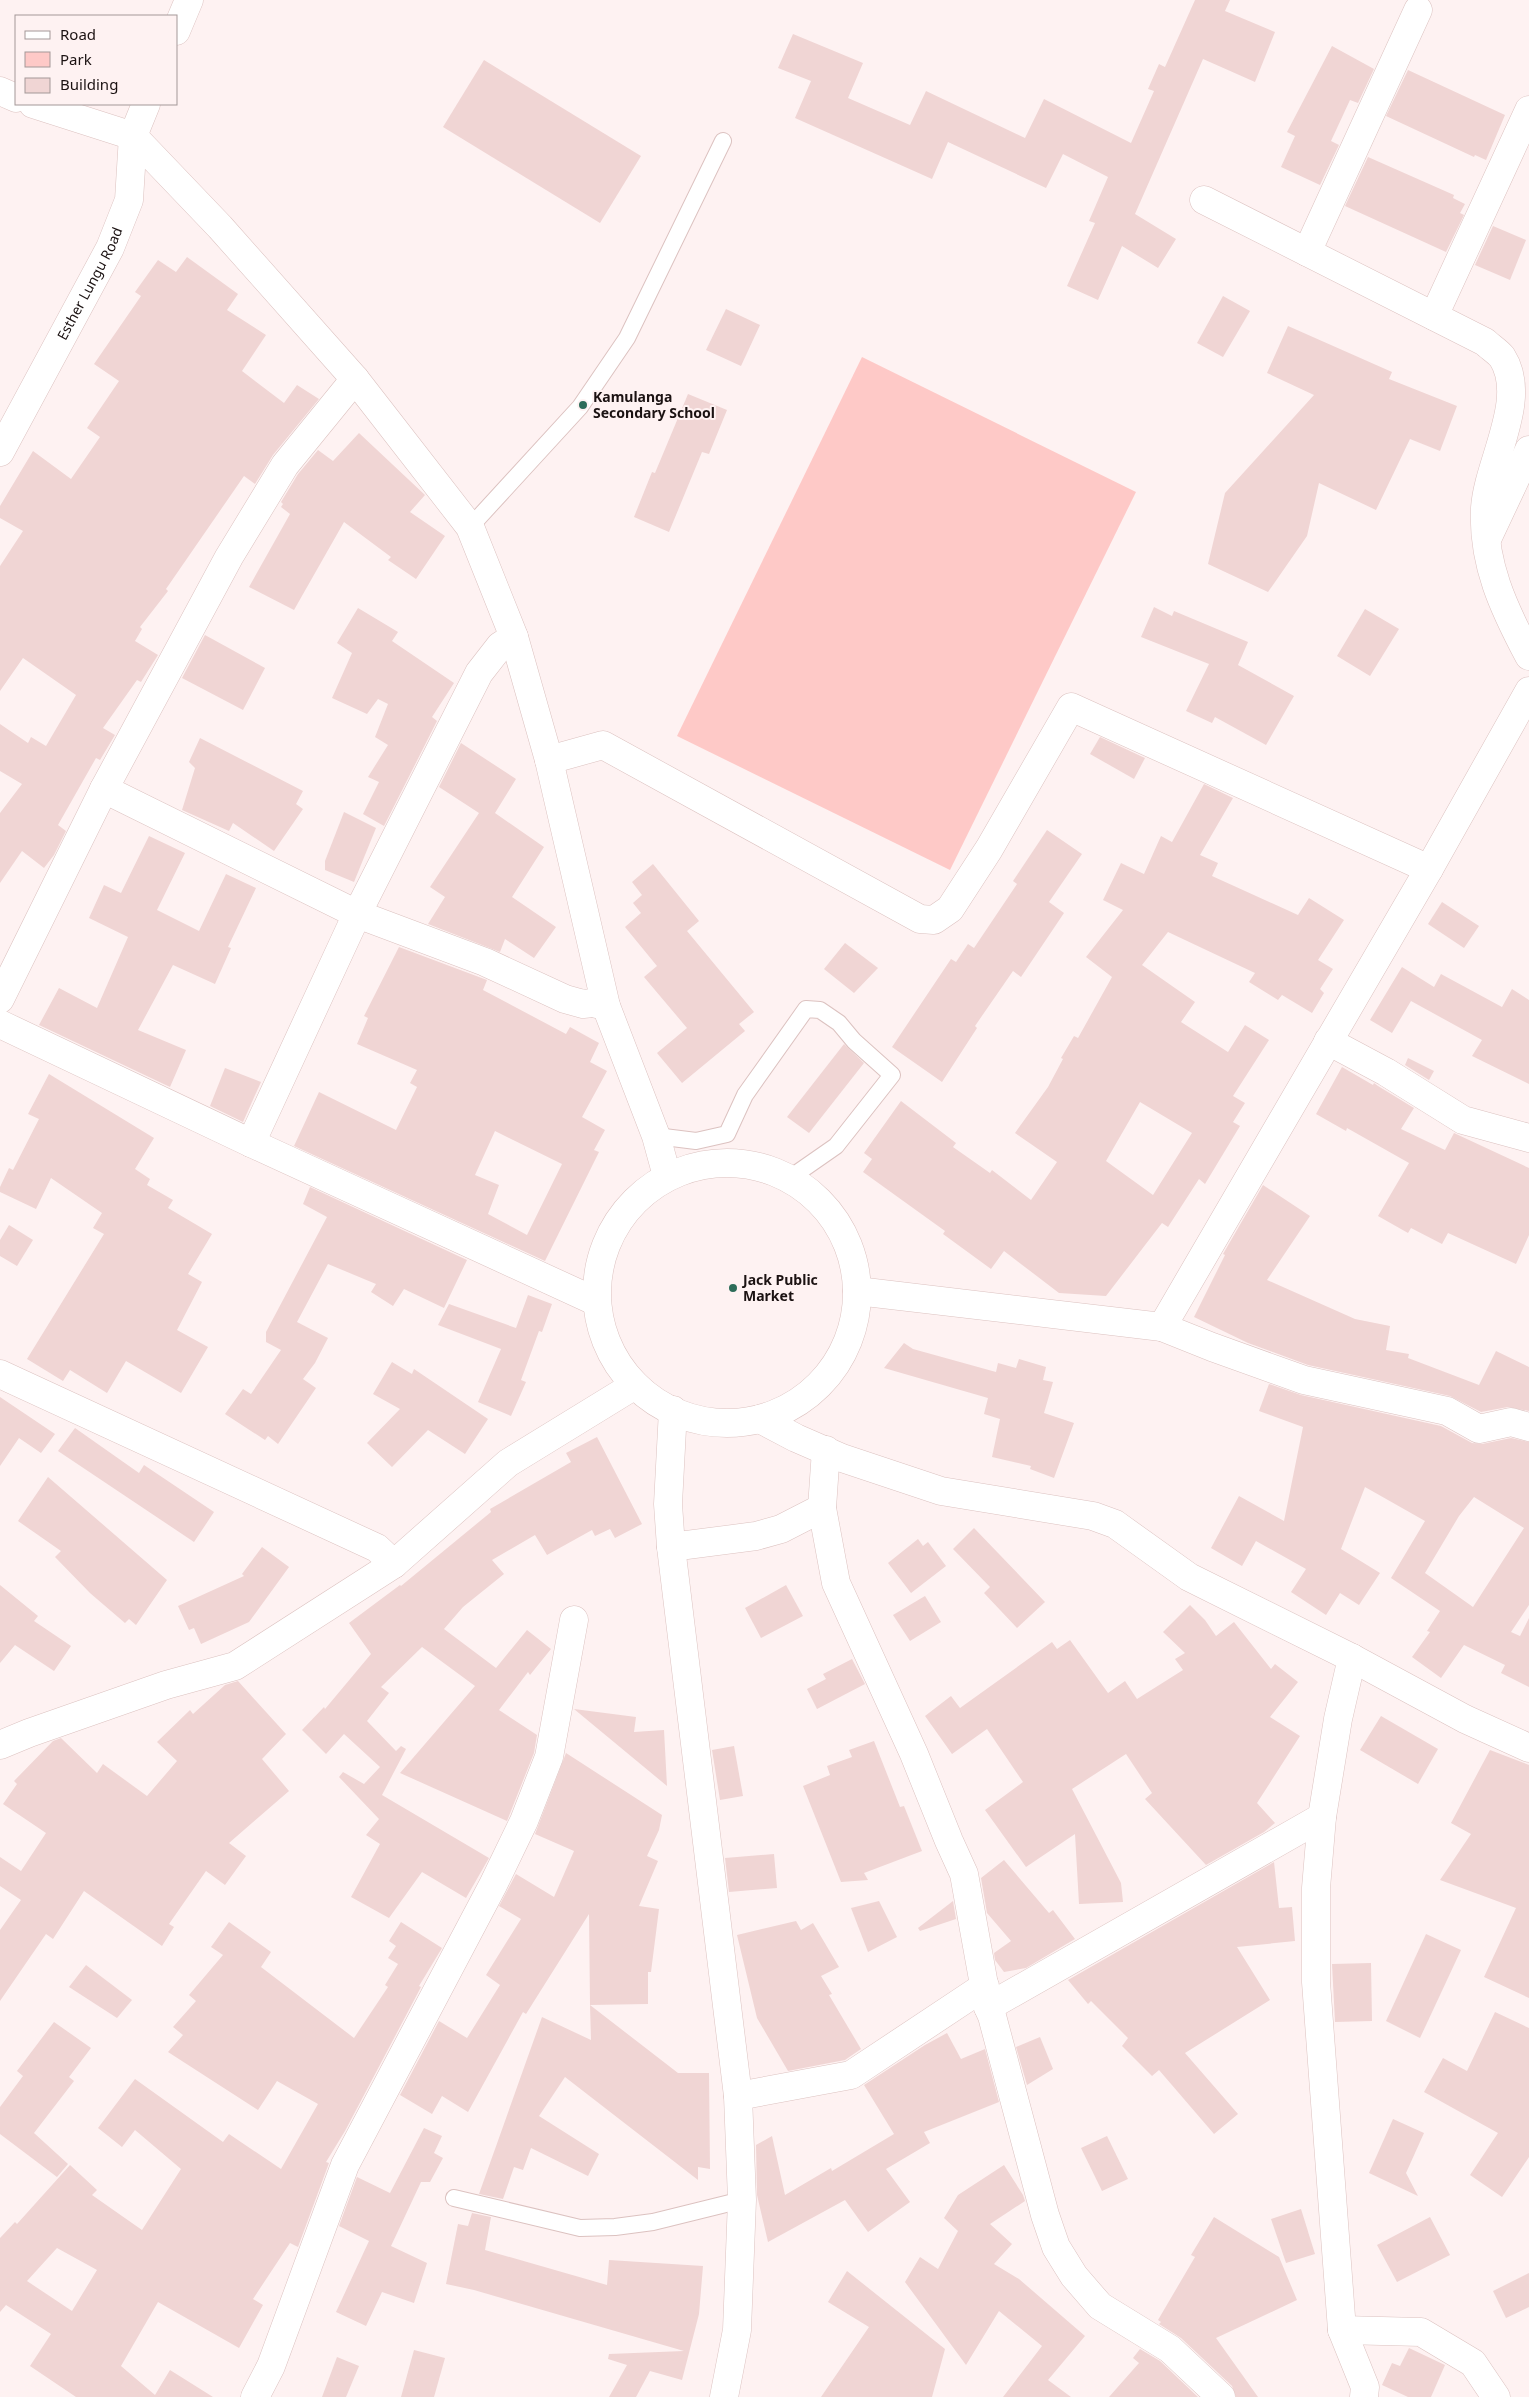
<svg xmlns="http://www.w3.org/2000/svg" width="1529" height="2397" font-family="'Noto Sans',sans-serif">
  <rect width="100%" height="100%" fill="#fef2f2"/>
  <!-- green -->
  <path fill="#fec9c7" d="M862,357L1136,492L950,870L677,736Z"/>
  <!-- building -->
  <g fill="#f0d5d4" fill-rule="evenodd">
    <path d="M1195,0H1230L1225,11L1275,32L1255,82L1203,59L1135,214L1176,239L1158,268L1122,246L1098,300L1067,286L1095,223L1089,221L1108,177L1063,154L1046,188L948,142L932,179L795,118L811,81L778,68L793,34L863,63L848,98L910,125L926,91L1025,138L1044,99L1131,143L1154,91L1148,89L1159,64L1165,67Z"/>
    <path d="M1332,46L1374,69L1358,103L1350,100L1331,141L1339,145L1320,185L1281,167L1295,136L1287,132Z"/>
    <path d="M484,60L641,156L600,223L443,127Z"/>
    <path d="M1408,70L1505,115L1486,160L1475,155L1474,157L1386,116Z"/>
    <path d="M1368,157L1454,195L1453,198L1465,204L1460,213L1464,215L1446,252L1345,206Z"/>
    <path d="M1493,226L1526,240L1510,280L1475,265Z"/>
    <path d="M187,257L238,294L227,310L266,335L242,371L284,403L297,385L319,399L273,455L255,484L244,476L166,589L168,591L140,627L142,629L135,641L158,655L141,682L137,680L103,728L115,735L100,760L96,758L58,825L66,831L54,855L44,868L22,851L0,883V813L22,784L0,771V724L28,743L31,737L46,746L76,695L23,658L0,691V566L23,531L0,518V506L33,451L71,479L100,437L87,428L119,381L94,364L141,296L135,292L158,260L176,272Z"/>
    <path d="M1223,296L1250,311L1223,357L1197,343Z"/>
    <path d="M726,309L760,325L741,366L706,350Z"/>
    <path d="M1288,326L1392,372L1389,379L1457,406L1440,451L1410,439L1376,510L1319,483L1307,536L1268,592L1208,564L1225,493L1314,395L1267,373Z"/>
    <path d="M688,394L727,410L709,454L702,452L669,532L634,517L652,472L655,473Z"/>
    <path d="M359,433L425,495L410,512L445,536L416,579L388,560L391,557L344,522L294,610L249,587L290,514L281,507L283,504L281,502L298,474L318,450L333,461Z"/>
    <path d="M1154,607L1172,616L1174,611L1248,642L1238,665L1294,696L1266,745L1215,717L1212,723L1186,711L1209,664L1141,637Z"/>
    <path d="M358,608L398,632L392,641L454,683L432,717L437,721L384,826L363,814L379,782L368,777L388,745L375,737L388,704L378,699L367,714L332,698L352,653L337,643Z"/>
    <path d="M1365,609L1399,629L1370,676L1337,656Z"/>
    <path d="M205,635L265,668L243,710L182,678Z"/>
    <path d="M1100,737L1145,758L1134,779L1090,754Z"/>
    <path d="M200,738L303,791L296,804L303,809L274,851L233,823L229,831L182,810L195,768L189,762Z"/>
    <path d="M461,743L516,779L495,813L544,847L512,897L556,927L534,958L505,939L500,952L428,924L445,897L430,887L479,813L439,787Z"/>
    <path d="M1204,784L1233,798L1200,855L1218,863L1212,876L1298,915L1309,898L1344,920L1318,960L1333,969L1320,989L1324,993L1312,1013L1282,995L1278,1000L1249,982L1255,973L1168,932L1142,965L1195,1002L1181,1022L1228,1052L1245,1025L1269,1040L1233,1096L1245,1103L1233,1122L1240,1126L1205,1184L1199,1179L1168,1227L1162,1223L1106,1296L1059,1293L1004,1251L991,1269L943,1234L945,1231L863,1172L872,1159L864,1153L901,1101L956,1143L953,1147L990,1173L992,1170L1031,1200L1057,1162L1015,1133L1048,1087L1063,1059L1061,1058L1074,1036L1078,1038L1112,977L1086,957L1123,910L1103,900L1121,863L1144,874L1161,836L1172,842ZM1140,1102L1192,1133L1153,1195L1106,1161Z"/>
    <path d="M344,812L376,828L354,882L325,870V861Z"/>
    <path d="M1047,830L1082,854L1049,902L1064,913L1021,977L1013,971L975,1026L977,1028L942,1082L892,1047L951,959L956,962L968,944L974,948L1017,884L1013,881Z"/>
    <path d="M149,836L185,853L157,910L199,931L226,874L256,888L228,947L231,948L215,984L173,965L138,1030L186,1050L170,1087L39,1025L59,988L97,1008L128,937L89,918L104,885L121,893Z"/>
    <path d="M653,864L699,921L687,931L754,1012L739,1024L745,1031L682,1083L657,1053L687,1028L644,977L657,966L625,927L641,913L633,903L642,895L632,882Z"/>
    <path d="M1442,902L1479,926L1464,948L1428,924Z"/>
    <path d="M845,943L878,968L854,993L824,969Z"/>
    <path d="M399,947L487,980L483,990L566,1034L570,1027L599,1043L590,1062L607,1071L582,1117L605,1130L594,1150L599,1152L545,1261L294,1146L319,1092L396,1130L417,1087L410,1083L417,1070L357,1044L368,1018L364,1016ZM495,1131L562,1164L527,1235L488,1214L499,1185L475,1175Z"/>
    <path d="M1402,967L1434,987L1441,974L1502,1007L1512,989L1529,1000V1084L1472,1056L1482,1040L1411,1001L1392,1033L1370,1020Z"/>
    <path d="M844,1044L864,1063L809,1133L787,1117Z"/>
    <path d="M1408,1058L1434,1071L1429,1080L1405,1065Z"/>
    <path d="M1342,1067L1373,1085L1374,1083L1378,1086L1414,1108L1401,1129L1445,1150L1454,1133L1529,1168V1235L1516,1264L1448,1233L1442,1244L1411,1228L1408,1233L1378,1216L1409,1163L1347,1128L1346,1131L1316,1114Z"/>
    <path d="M225,1068L261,1082L243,1122L210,1106Z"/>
    <path d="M49,1074L154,1138L135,1169L150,1179L147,1185L173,1200L168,1208L212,1234L188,1274L202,1282L177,1330L208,1347L181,1393L126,1361L107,1393L70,1370L63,1381L27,1359L104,1234L93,1228L102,1213L51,1178L36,1209L0,1192V1187L9,1168L13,1170L39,1119L28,1114Z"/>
    <path d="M1263,1185L1310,1216L1267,1280L1355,1319L1390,1326L1386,1350L1409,1354L1408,1358L1479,1385L1496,1351L1529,1367V1411L1508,1407L1481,1412L1450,1396L1308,1365L1248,1343L1194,1317L1225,1255L1223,1254Z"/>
    <path d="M310,1187L467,1260L444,1308L404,1289L393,1306L371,1292L376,1284L328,1264L297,1322L328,1338L315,1363L303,1379L316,1388L278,1444L268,1436L265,1440L225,1414L243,1389L251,1394L281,1350L266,1342V1332L327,1217L303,1204Z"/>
    <path d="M9,1225L33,1240L17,1266L0,1256V1240Z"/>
    <path d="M528,1295L552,1304L542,1332L539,1331L521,1380L526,1382L511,1416L478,1402L501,1349L438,1325L449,1304L516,1328Z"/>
    <path d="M904,1343L913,1349L996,1372L998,1363L1016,1368L1019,1359L1046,1367L1043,1380L1053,1382L1044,1413L1074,1423L1054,1478L1030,1469L1031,1466L992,1457L1000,1419L984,1414L988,1398L884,1368Z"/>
    <path d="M392,1362L412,1374L414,1369L488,1419L465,1454L428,1430L392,1467L367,1443L400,1409L373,1394Z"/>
    <path d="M1269,1384L1301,1395L1441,1426L1472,1443L1482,1444L1511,1438L1529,1442V1605L1511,1632L1520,1636L1529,1618V1687L1501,1673L1505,1665L1464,1645L1441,1678L1412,1657L1430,1632L1427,1631L1440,1611L1391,1578L1425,1521L1365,1487L1341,1549L1380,1573L1359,1605L1340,1593L1326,1615L1291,1592L1306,1569L1256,1541L1242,1566L1211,1548L1239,1496L1284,1521L1303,1427L1259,1411ZM1474,1497L1524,1528L1473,1607L1425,1573L1459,1516Z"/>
    <path d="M0,1397L55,1434L41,1453L19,1438L0,1466Z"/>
    <path d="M75,1428L139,1473L144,1465L214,1512L194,1542L58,1451Z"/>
    <path d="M597,1437L642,1524L615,1538L610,1529L595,1536L592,1530L547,1555L535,1535L492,1560L504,1574L463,1607L444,1629L496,1668L527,1630L551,1649L530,1675L528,1672L499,1710L537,1735L534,1753L507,1821L400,1773L475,1686L422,1647L381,1687L389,1693L367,1721L396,1751L401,1746L406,1749L382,1795L489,1858L466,1898L422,1872L389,1918L351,1897L380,1844L366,1835L379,1819L339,1777L343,1772L364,1784L380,1767L344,1734L326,1754L302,1730L324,1707L325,1709L371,1654L349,1623L400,1585L401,1586L491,1512L490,1509L571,1462L566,1453Z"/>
    <path d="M48,1477L167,1580L136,1625L129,1619L125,1623L90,1593L55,1557L61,1551L18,1521Z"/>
    <path d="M974,1528L1045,1602L1017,1628L984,1593L990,1587L953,1549Z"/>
    <path d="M918,1539L923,1546L928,1542L946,1566L911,1593L888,1563Z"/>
    <path d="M262,1547L289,1567L249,1622L201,1644L194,1628L189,1630L178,1606L244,1576L242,1574Z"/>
    <path d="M0,1585L38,1616L34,1621L71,1646L54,1671L15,1645L0,1663Z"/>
    <path d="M786,1585L803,1616L761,1638L745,1608Z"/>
    <path d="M925,1596L941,1622L910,1641L893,1615Z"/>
    <path d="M1190,1605L1205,1620L1216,1636L1234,1622L1271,1669L1275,1664L1298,1682L1270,1717L1300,1736L1257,1803L1275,1823L1264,1832L1206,1865L1145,1799L1152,1793L1126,1754L1072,1789L1121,1883L1123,1902L1079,1904L1075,1834L1026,1867L985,1810L1023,1782L987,1729L952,1754L925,1716L951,1696L960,1708L1052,1642L1057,1649L1070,1640L1108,1693L1125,1681L1137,1699L1183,1670L1175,1659L1185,1653L1163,1632Z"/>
    <path d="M852,1659L865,1684L817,1709L807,1689L826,1679L823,1674Z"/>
    <path d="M238,1681L286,1734L262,1759L289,1791L229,1843L246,1856L225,1885L206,1871L169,1924L174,1927L162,1946L84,1891L53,1939L46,1934L0,2001V1930L21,1900L0,1886V1857L21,1871L46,1833L3,1804L17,1784L14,1781L53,1741L61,1738L97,1773L103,1764L147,1796L177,1761L157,1742L190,1710L193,1714L225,1685Z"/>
    <path d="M574,1709L636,1717L634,1732L664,1730L667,1786Z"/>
    <path d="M1381,1716L1438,1749L1418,1784L1360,1750Z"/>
    <path d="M874,1741L900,1807L904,1806L922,1851L864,1873L868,1880L841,1882L803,1786L830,1775L827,1766L852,1757L849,1750Z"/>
    <path d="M734,1746L743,1796L720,1800L712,1750Z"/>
    <path d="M1490,1750L1529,1765V1998L1484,1977L1516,1908L1440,1880L1471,1834L1451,1823Z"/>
    <path d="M566,1753L662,1815L659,1830L647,1856L658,1861L639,1906L659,1909L651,1972H648V2004L590,2005L589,1914L526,2014L523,2012L468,2112L442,2096L432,2114L400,2095L439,2021L467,2038L500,1985L486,1975L521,1919L499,1906L516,1874L554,1897L574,1851L535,1834Z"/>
    <path d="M774,1854L777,1888L729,1892L725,1858Z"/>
    <path d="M1004,1860L1049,1913L1053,1910L1075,1939L1026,1968L1004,1972L995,1960L994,1953L1011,1941L987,1913L981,1878Z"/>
    <path d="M1274,1862L1279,1908L1292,1907L1295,1941L1237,1947L1270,2000L1185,2053L1238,2114L1214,2134L1159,2070L1152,2076L1122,2046L1128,2038L1091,2001L1088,2004L1068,1980Z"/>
    <path d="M879,1901L897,1937L868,1952L851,1908Z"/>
    <path d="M953,1901L956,1919L920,1931L918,1928Z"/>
    <path d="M796,1921L801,1930L813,1923L839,1967L821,1976L832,1994L829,1995L861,2049L845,2060L788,2071L757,2018L737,1935Z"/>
    <path d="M229,1922L271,1952L261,1967L354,2038L388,1987L385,1985L398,1964L388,1958L396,1946L389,1941L401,1922L442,1948L419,1986L421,1987L345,2131L326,2162L329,2163L298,2247L290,2243L253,2299L263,2305L239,2348L158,2302L121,2366L155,2395L170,2370L213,2397H76L30,2366L51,2334L6,2305L0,2312V2238L15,2222L17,2224L70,2165L97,2190L92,2195L142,2230L181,2169L135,2130L122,2147L98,2128L135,2079L223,2142L229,2134L281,2169L318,2104L277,2081L258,2110L168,2052L183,2035L173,2027L196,2001L189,1995L223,1955L211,1947ZM57,2248L97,2270L72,2311L27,2281Z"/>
    <path d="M1426,1934L1461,1950L1420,2038L1386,2021Z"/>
    <path d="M1371,1963L1372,2021L1335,2022L1332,1964Z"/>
    <path d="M86,1965L132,2000L117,2018L69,1987Z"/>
    <path d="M590,2005L678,2073H709L710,2169L698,2167V2180L565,2077L539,2116L599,2154L588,2176L531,2148L523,2170L514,2167L503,2199L479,2194L542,2017L591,2040Z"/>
    <path d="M1495,2012L1529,2028V2157L1502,2197L1470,2175L1498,2133L1424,2092L1443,2058L1467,2071Z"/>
    <path d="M54,2022L91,2048L69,2077L74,2081L34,2133L68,2164L57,2177L0,2134V2107L23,2076L17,2071Z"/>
    <path d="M947,2033L961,2059L985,2049L999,2102L924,2132L930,2143L886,2169L910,2202L868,2232L845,2200L768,2242L757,2195L756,2145L772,2136L785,2195L831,2168L832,2171L894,2134L864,2085L925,2045Z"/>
    <path d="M1040,2037L1053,2069L1027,2085L1016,2047Z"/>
    <path d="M1393,2119L1424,2133L1406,2173L1418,2196L1369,2173Z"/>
    <path d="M424,2128L442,2136L434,2153L443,2158L430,2182H421L391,2246L427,2263L414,2303L382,2292L366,2326L336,2312L369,2241L339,2226L357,2177L390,2193Z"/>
    <path d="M1107,2136L1128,2179L1102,2191L1081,2148Z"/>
    <path d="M1004,2165L1023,2195L1025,2201L990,2224L1012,2244L994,2264L1019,2279L1085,2336L1048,2380L1071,2397H1003L1042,2346L999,2311L966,2365L905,2282L920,2257L938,2269L958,2231L944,2218L958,2195Z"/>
    <path d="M1301,2209L1315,2254L1286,2263L1271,2219Z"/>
    <path d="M472,2213L491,2217L485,2250L607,2285L609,2260L703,2266L699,2314L682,2380L650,2371L636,2397H609L627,2365L608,2359L609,2354L684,2351L474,2290L446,2284L458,2224L468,2226Z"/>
    <path d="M1214,2217L1279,2257L1297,2300L1216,2338L1258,2397H1236L1232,2386L1181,2338L1159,2324L1161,2322L1158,2320L1195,2257L1191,2255Z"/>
    <path d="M1430,2217L1450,2255L1397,2282L1377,2245Z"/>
    <path d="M847,2271L945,2349L932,2397H821L869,2327L828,2302Z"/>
    <path d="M1529,2273V2307L1506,2318L1493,2291Z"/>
    <path d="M1409,2348L1445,2365L1431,2397H1408L1382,2385L1392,2363L1400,2366Z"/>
    <path d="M1140,2349L1160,2361L1198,2397H1109L1139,2363L1133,2358Z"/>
    <path d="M414,2350L445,2358L434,2397H401Z"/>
    <path d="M337,2357L359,2366L346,2397H322Z"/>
  </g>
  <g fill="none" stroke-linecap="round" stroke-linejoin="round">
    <defs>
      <g id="lane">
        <path d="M470,527L580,407L627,338L723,141"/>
        <path d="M656,1136L696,1141L727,1134L745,1095L806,1009L820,1010L839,1023L854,1041L892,1075L836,1146L790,1178"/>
        <path d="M454,2198L580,2228L615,2227L653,2222L742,2200"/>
      </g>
      <g id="street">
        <path d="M133,136L220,227L355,379L470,527L514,637L549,760L606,1006L656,1136L667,1176"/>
        <path d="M1204,200L1485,342C1490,347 1497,351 1502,357C1529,399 1488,462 1485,508C1482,563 1504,609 1529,656"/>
        <path d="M1307,252L1418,10"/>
        <path d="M1434,316L1529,110"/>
        <path d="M1488,537L1529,450"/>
        <path d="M549,760L603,745L920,919L934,920L950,909L989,849L1071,707L1429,869"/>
        <path d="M104,789L357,914L485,962L565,999L583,1004L593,1003L606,1006"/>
        <path d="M0,999L104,789L229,557L285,465L355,379"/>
        <path d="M0,1024L251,1143L597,1302"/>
        <path d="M1328,1041L1386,1072L1463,1120L1529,1138"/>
        <path d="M251,1143L357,914L479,673L500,646L514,637"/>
        <circle cx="727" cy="1293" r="130"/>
        <path d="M857,1291L1162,1327L1429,869L1529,691"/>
        <path d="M1162,1327L1212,1347L1304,1380L1447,1411L1479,1429L1511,1422L1529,1427"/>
        <path d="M0,1374L377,1548L394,1564"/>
        <path d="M673,1410L668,1504L671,1547L738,2096L742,2200L737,2330L724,2397"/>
        <path d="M760,1419L796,1438L842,1458L941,1491L1093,1516L1115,1524L1189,1577L1352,1658L1465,1719L1529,1748"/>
        <path d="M826,1450L822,1508L836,1583L914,1754L949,1841L964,1874L988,2007L992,2016L1045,2215L1056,2247L1074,2276L1100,2306L1170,2349L1221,2397"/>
        <path d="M671,1547L756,1536L781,1529L822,1508"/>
        <path d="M1352,1658L1338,1719L1322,1817L1316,1888V1982L1342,2330L1365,2387L1364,2397"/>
        <path d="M0,1745L29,1733L166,1685L235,1666L394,1564L508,1463L635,1385"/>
        <path d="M988,2007L1322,1817"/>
        <path d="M738,2096L851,2075L985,1986"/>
        <path d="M1342,2330L1421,2332L1473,2363L1496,2397"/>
        <path d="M255,2397L271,2366L345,2165L493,1885L524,1821L549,1757L574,1620"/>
      </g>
      <g id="secondary">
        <path d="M176,31L189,0"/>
        <path d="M0,91L16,98"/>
        <path d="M33,104L133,136"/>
        <path id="s1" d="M0,452L110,248L129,200L133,136L146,104"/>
      </g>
    </defs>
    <!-- lane casing -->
    <use href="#lane" stroke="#dcc2c0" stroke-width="18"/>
    <!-- street casing -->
    <use href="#street" stroke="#dcc2c0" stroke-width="29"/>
    <!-- secondary casing -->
    <use href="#secondary" stroke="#dcc2c0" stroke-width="29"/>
    <!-- lane -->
    <use href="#lane" stroke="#fff" stroke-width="16"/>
    <!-- street -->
    <use href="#street" stroke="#fff" stroke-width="28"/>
    <!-- secondary -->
    <use href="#secondary" stroke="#fff" stroke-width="28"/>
  </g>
  <!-- markers -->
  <g fill="#2d6c59" stroke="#fef2f2" stroke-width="2">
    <circle cx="583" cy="405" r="5"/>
    <circle cx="733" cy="1288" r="5"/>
  </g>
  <g text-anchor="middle" stroke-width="4" stroke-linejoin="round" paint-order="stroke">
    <!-- street labels -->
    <g font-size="14" fill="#1b1212" stroke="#fef2f2">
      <text dy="5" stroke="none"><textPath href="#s1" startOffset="191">Esther Lungu Road</textPath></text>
    </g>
    <!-- poi labels -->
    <g font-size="14" font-weight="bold" fill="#1b1212" stroke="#fef2f2" text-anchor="start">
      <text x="593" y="402">Kamulanga<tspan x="593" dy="16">Secondary School</tspan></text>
      <text x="743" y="1285">Jack Public<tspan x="743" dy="16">Market</tspan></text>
    </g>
  </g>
  <!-- legend -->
  <rect x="15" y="15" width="162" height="90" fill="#fef2f2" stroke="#a39898"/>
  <rect x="25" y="31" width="25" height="8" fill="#ffffff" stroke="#a39898"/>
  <text x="60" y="40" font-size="15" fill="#1b1212">Road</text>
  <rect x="25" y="52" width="25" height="15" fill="#fec9c7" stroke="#a39898"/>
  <text x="60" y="65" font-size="15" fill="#1b1212">Park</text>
  <rect x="25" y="78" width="25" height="15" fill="#f0d5d4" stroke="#a39898"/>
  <text x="60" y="90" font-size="15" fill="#1b1212">Building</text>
</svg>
